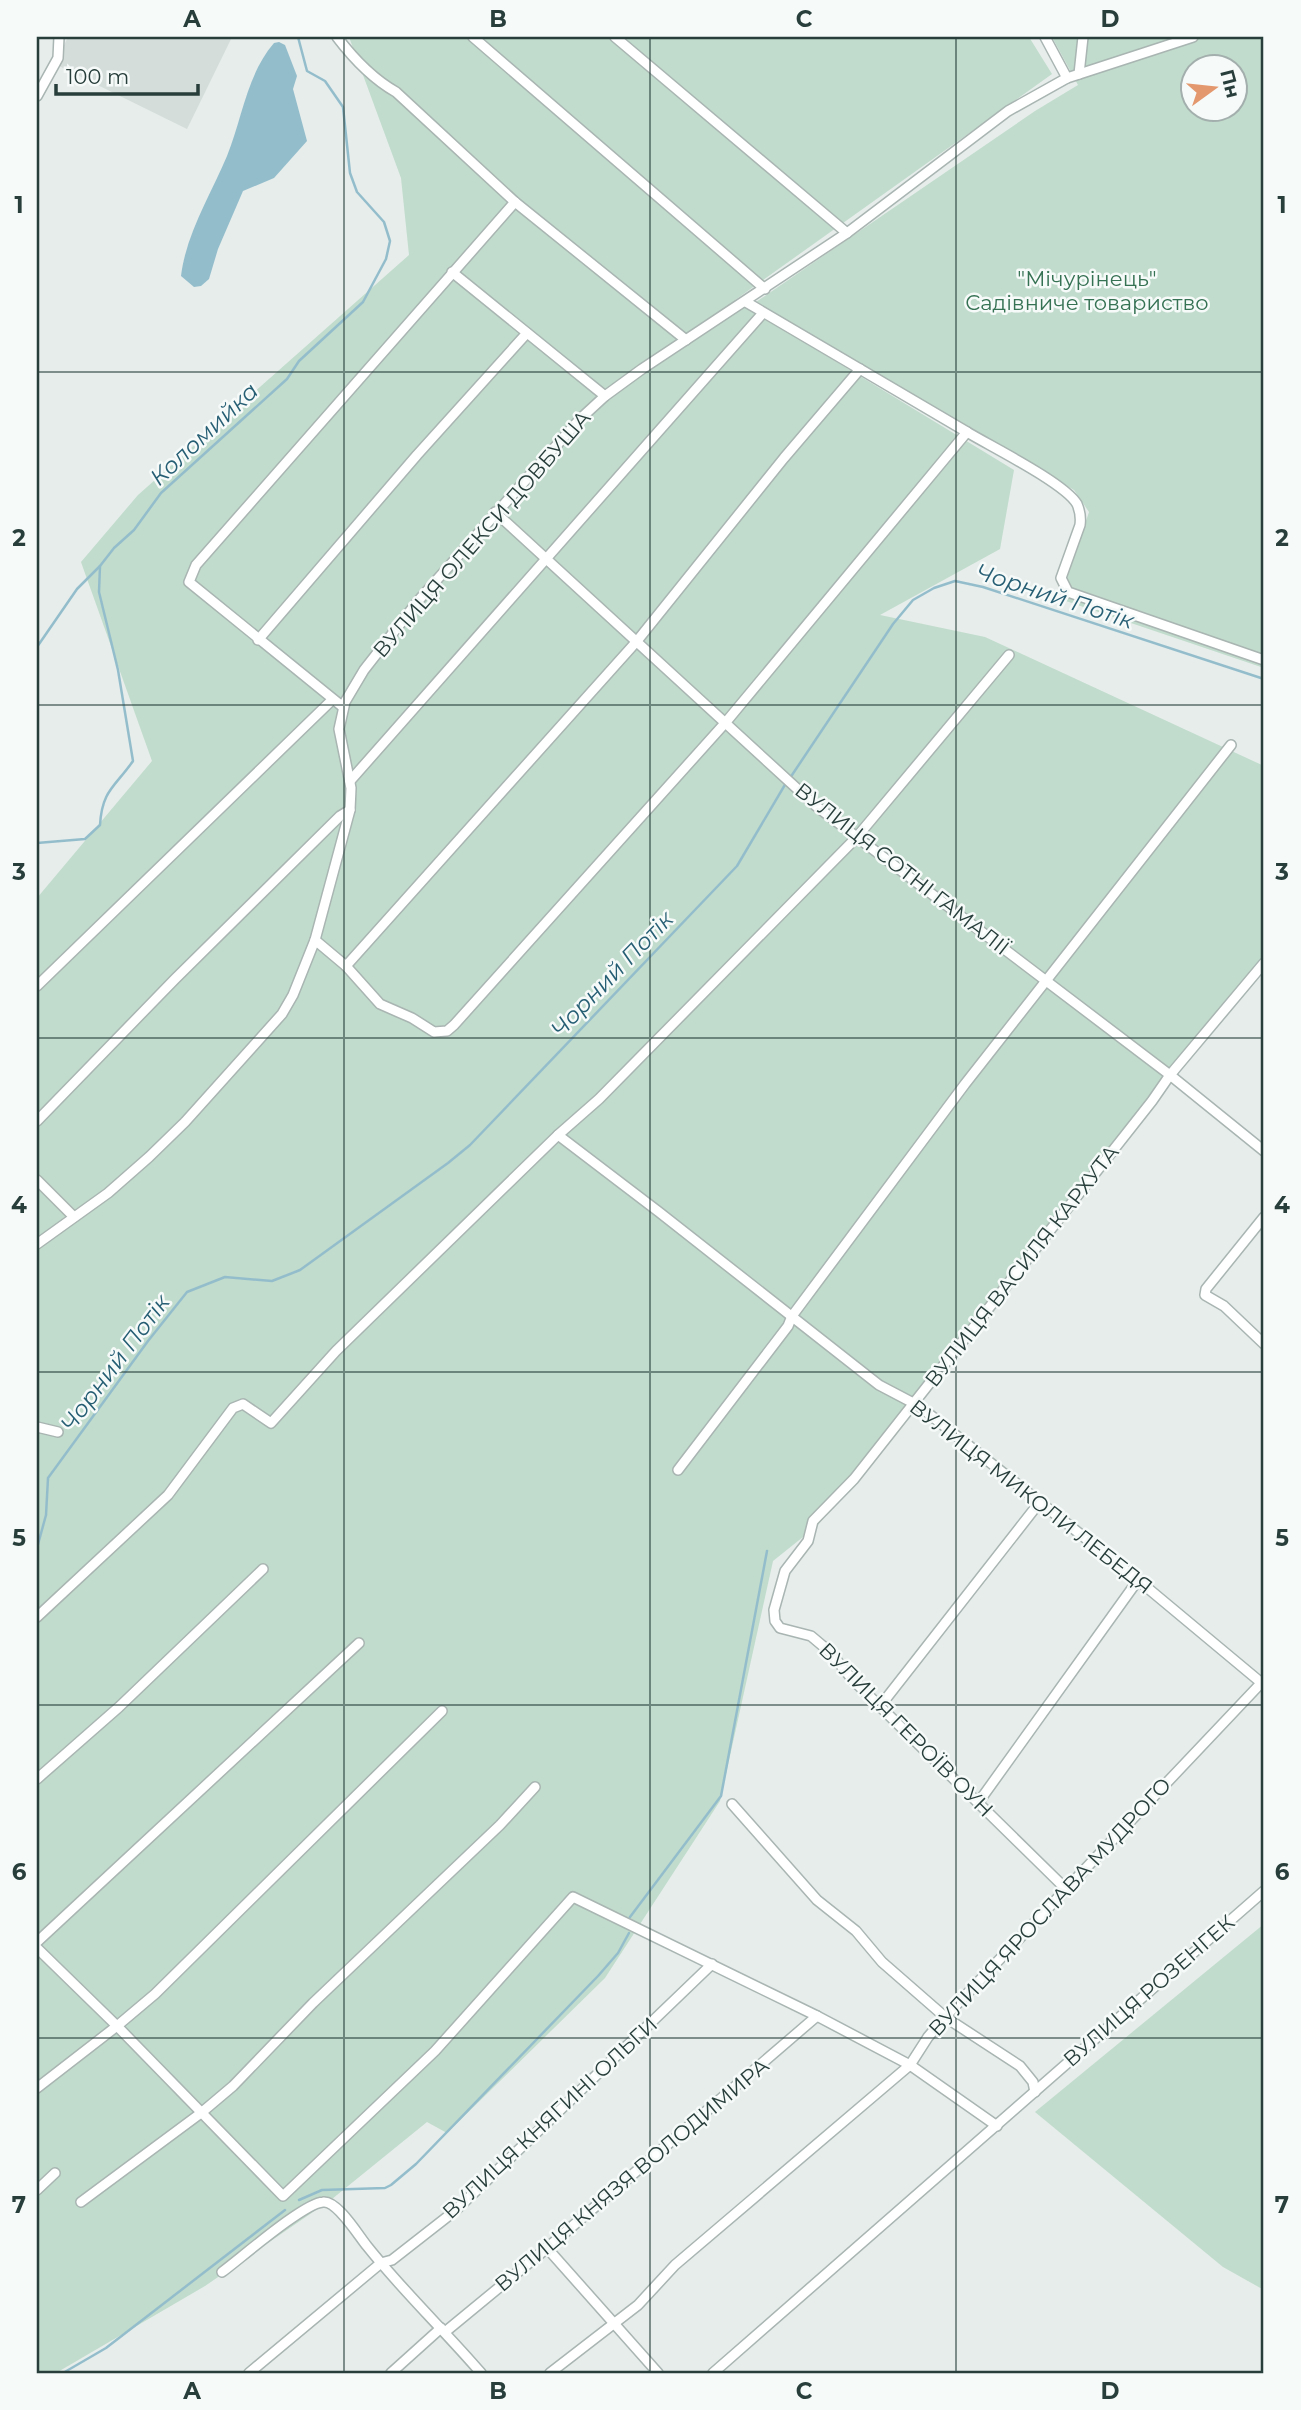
<svg xmlns="http://www.w3.org/2000/svg" width="1301" height="2410" font-family="Montserrat,sans-serif">
  <rect width="100%" height="100%" fill="#e6edeb"/>
  <!-- built -->
  <path fill="#d4ddda" d="M68,37H232L187,129L55,64Z"/>
  <!-- green -->
  <g fill="#c1dccc" fill-rule="evenodd">
    <path d="M349,37H1029L1052,74L735,300L1014,470L1000,549L880,615L985,637L1264,766V963L818,1525L773,1561L720,1801L605,1978L447,2133L427,2122L332,2199L205,2286L56,2373H37V898L152,761L81,562L138,495L409,255L401,178Z"/>
    <path d="M1052,37H1264V668L1060,599L1089,512L1074,490L756,302L1035,111L1078,85ZM1192,66H1234V108H1192Z"/>
    <path d="M1264,1924V2290L1223,2267L1035,2112Z"/>
  </g>
  <!-- water -->
  <path fill="#94bdcc" d="M279,42L285,45L297,76L293,89L307,141L274,178L243,191L218,249L209,279L201,286L194,287L181,276C186,234 211,194 227,156C242,119 247,74 274,43Z"/>
  <g fill="none" stroke-linecap="round" stroke-linejoin="round">
    <!-- stream -->
    <g stroke="#94bdcc" stroke-width="2.5">
      <path d="M37,647L77,589L100,566"/>
      <path d="M790,778L893,624L913,600L934,588L955,581L983,587L1264,679"/>
      <path d="M37,843L85,839L100,825C102,790 115,787 133,761L118,670L99,592L100,566L114,548L134,530L161,493L287,379L299,361L363,302L386,259L390,241L384,222L357,192L350,173L343,107L325,81L307,71L298,37"/>
      <path d="M37,1548L46,1515L48,1478L148,1341L187,1292L225,1277L272,1281L300,1270L448,1163L470,1145L737,866L786,783"/>
      <path d="M630,1917L721,1796L767,1551"/>
      <path d="M299,2200L322,2190L385,2188L391,2185L416,2164L598,1976L618,1953L629,1933"/>
      <path d="M63,2373L106,2348L285,2210"/>
    </g>
    <defs>
      <g id="minor">
        <path d="M337,37C353,58 373,79 396,92L515,202L686,340"/>
        <path d="M473,37L765,289"/>
        <path d="M615,37L847,233"/>
        <path d="M1045,37L1067,78"/>
        <path d="M1079,74L1083,37"/>
        <path d="M37,96L58,58L59,37"/>
        <path d="M452,272L605,396"/>
        <path d="M967,432C990,446 1065,483 1077,504C1080,511 1081,518 1080,525L1061,578L1068,592L1264,660"/>
        <path d="M495,512L816,806L1170,1075L1264,1151"/>
        <path d="M258,640L417,455L527,333"/>
        <path d="M343,707L189,582L196,565L515,202"/>
        <path d="M350,781L763,313"/>
        <path d="M315,940L346,966L380,1004L412,1018L434,1032L447,1031L454,1025L726,722L967,432L746,302"/>
        <path d="M346,966L637,641L784,458L860,369"/>
        <path d="M37,986L332,700"/>
        <path d="M37,1121L175,979L340,816L350,810"/>
        <path d="M558,1135L659,1212L879,1385L919,1406L1138,1580L1264,1685"/>
        <path d="M37,1180L74,1217"/>
        <path d="M1264,1217L1206,1289L1205,1295L1224,1306L1264,1344"/>
        <path d="M37,1244L108,1193L149,1157L185,1122L282,1014L293,995L315,940L350,810L351,788L339,729L345,702L364,670L418,601L580,419L605,396L642,369L847,233L1008,111L1067,78L1193,37"/>
        <path d="M37,1427L58,1432"/>
        <path d="M678,1470L788,1326L792,1316L965,1084L1231,745"/>
        <path d="M37,1617L168,1495L233,1408L243,1404L271,1423L336,1351L558,1135L599,1099L856,838L1009,655"/>
        <path d="M881,1705L1039,1503"/>
        <path d="M37,1779L119,1707L263,1569"/>
        <path d="M978,1803L1138,1580"/>
        <path d="M732,1804L817,1900L856,1931L882,1962L945,2017L1020,2066L1033,2082L1035,2092"/>
        <path d="M1067,1890L852,1679L830,1652L811,1636L780,1628L775,1621L774,1610L785,1571L808,1541L813,1521L854,1479L1152,1101L1170,1075L1264,963"/>
        <path d="M37,1942L359,1643"/>
        <path d="M37,1948L117,2026L283,2196L435,2051L573,1897L817,2016L910,2065L997,2126"/>
        <path d="M37,2088L117,2026L155,1994L442,1711"/>
        <path d="M37,2190L55,2173"/>
        <path d="M81,2202L201,2113L233,2086L313,2003L500,1825L535,1787"/>
        <path d="M547,2248L658,2373"/>
        <path d="M222,2272C241,2258 304,2203 323,2202C337,2200 358,2235 367,2246C402,2290 444,2330 481,2373"/>
        <path d="M445,2332L547,2248L817,2016"/>
        <path d="M249,2373L381,2263L392,2260L456,2210L712,1964"/>
        <path d="M391,2373L441,2328"/>
        <path d="M550,2373L638,2305L675,2265L910,2065L928,2037L945,2017L1264,1680"/>
        <path d="M713,2373L1264,1891"/>
      </g>
    </defs>
    <!-- minor casing -->
    <use href="#minor" stroke="#a9b5b2" stroke-width="12"/>
    <!-- minor -->
    <use href="#minor" stroke="#fff" stroke-width="9"/>
  </g>
  <!-- grid -->
  <path fill="none" stroke="#273e3a" stroke-width="2" stroke-opacity="0.55" d="M344,37V2373M650,37V2373M956,37V2373M37,372H1264M37,705H1264M37,1038H1264M37,1372H1264M37,1705H1264M37,2038H1264"/>
  <g text-anchor="middle" stroke-width="5" stroke-linejoin="round" paint-order="stroke">
    <!-- park labels -->
    <g font-size="21" fill="#357153" stroke="#f6faf9">
      <text x="1087" y="286">"Мічурінець"<tspan x="1087" dy="24">Садівниче товариство</tspan></text>
    </g>
    <!-- street labels -->
    <g font-size="21" fill="#273e3a" stroke="#f6faf9">
      <text transform="translate(482 534) rotate(-49)" y="7">ВУЛИЦЯ ОЛЕКСИ ДОВБУША</text>
      <text transform="translate(902 869) rotate(38)" y="7">ВУЛИЦЯ СОТНІ ГАМАЛІЇ</text>
      <text transform="translate(1022 1266) rotate(-52)" y="7">ВУЛИЦЯ ВАСИЛЯ КАРХУТА</text>
      <text transform="translate(1031 1497) rotate(38)" y="7">ВУЛИЦЯ МИКОЛИ ЛЕБЕДЯ</text>
      <text transform="translate(906 1730) rotate(45)" y="7">ВУЛИЦЯ ГЕРОЇВ ОУН</text>
      <text transform="translate(1050 1907) rotate(-47)" y="7">ВУЛИЦЯ ЯРОСЛАВА МУДРОГО</text>
      <text transform="translate(1149 1991) rotate(-41)" y="7">ВУЛИЦЯ РОЗЕНГЕК</text>
      <text transform="translate(550 2118) rotate(-43)" y="7">ВУЛИЦЯ КНЯГИНІ ОЛЬГИ</text>
      <text transform="translate(632 2175) rotate(-40)" y="7">ВУЛИЦЯ КНЯЗЯ ВОЛОДИМИРА</text>
    </g>
    <!-- water labels -->
    <g font-size="23" font-style="italic" fill="#265e74" stroke="#f6faf9">
      <text transform="translate(204 434) rotate(-43)" y="8">Коломийка</text>
      <text transform="translate(1055 596) rotate(18)" y="8">Чорний Потік</text>
      <text transform="translate(612 974) rotate(-46)" y="8">Чорний Потік</text>
      <text transform="translate(115 1363) rotate(-53)" y="8">Чорний Потік</text>
    </g>
  </g>
  <!-- border -->
  <rect width="1301" height="2410" fill="none" stroke="#f6faf9" stroke-width="77"/>
  <!-- north arrow -->
  <g transform="translate(1214 88) rotate(75)"><circle r="33" fill="#f6faf9" stroke="#a3afad" stroke-width="2"/>
  <path d="M0-5L12 26L0 18L-12 26Z" fill="#e4986d"/>
  <text y="-10" font-size="19" font-weight="bold" text-anchor="middle" fill="#273e3a">Пн</text>
  </g>
  <!-- scale -->
  <path d="M56 84v10h142v-10" fill="none" stroke="#273e3a" stroke-width="3.5"/>
  <text x="66" y="84" font-size="21" fill="#273e3a" stroke="#f6faf9" stroke-width="5" paint-order="stroke">100 m</text>
  <rect x="38" y="38" width="1224" height="2334" fill="none" stroke="#273e3a" stroke-width="2.5"/>
  <g font-size="23" text-anchor="middle" font-weight="bold" fill="#273e3a">
    <text x="192" y="27">A</text>
    <text x="498" y="27">B</text>
    <text x="804" y="27">C</text>
    <text x="1110" y="27">D</text>
    <text x="19" y="213">1</text>
    <text x="1282" y="213">1</text>
    <text x="19" y="546">2</text>
    <text x="1282" y="546">2</text>
    <text x="19" y="880">3</text>
    <text x="1282" y="880">3</text>
    <text x="19" y="1213">4</text>
    <text x="1282" y="1213">4</text>
    <text x="19" y="1546">5</text>
    <text x="1282" y="1546">5</text>
    <text x="19" y="1880">6</text>
    <text x="1282" y="1880">6</text>
    <text x="19" y="2213">7</text>
    <text x="1282" y="2213">7</text>
    <text x="192" y="2399">A</text>
    <text x="498" y="2399">B</text>
    <text x="804" y="2399">C</text>
    <text x="1110" y="2399">D</text>
  </g>
</svg>
